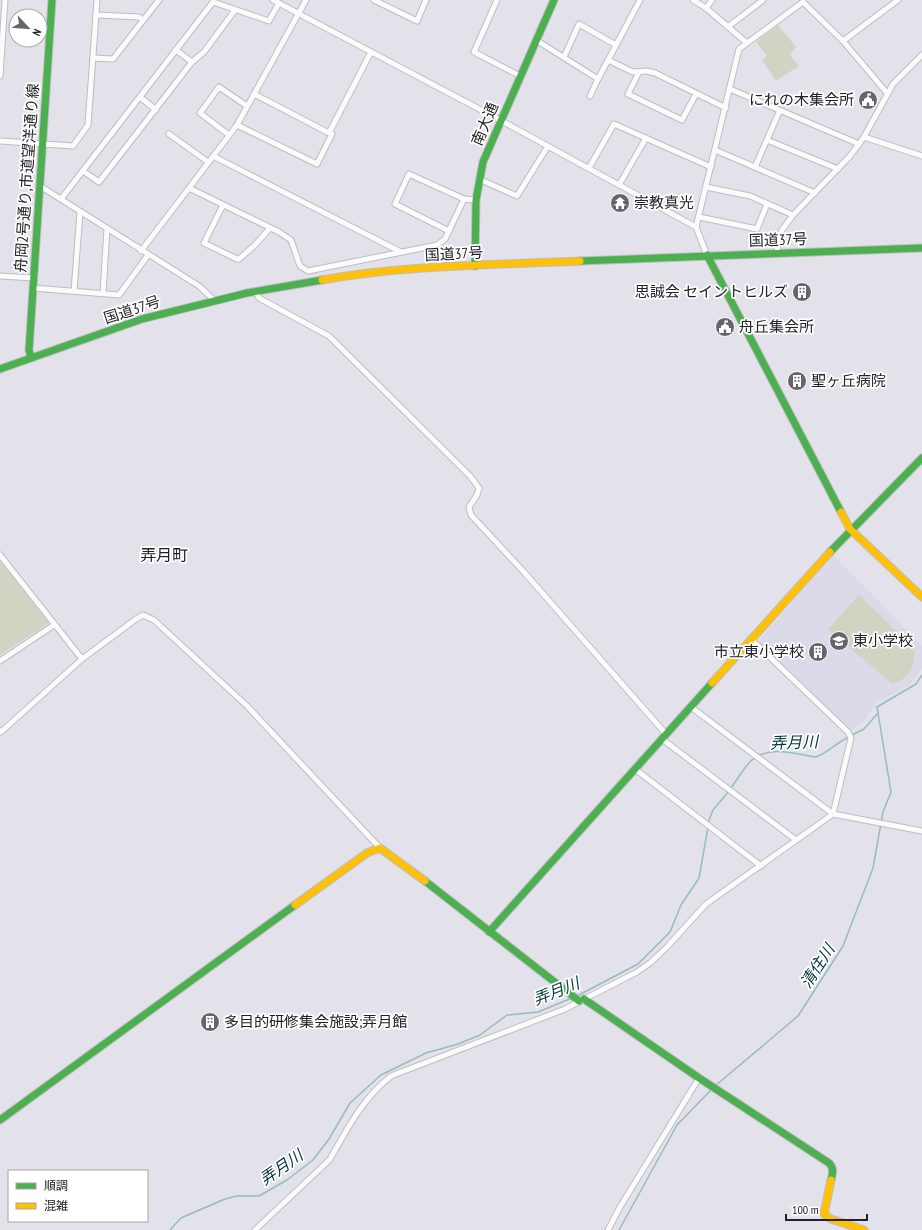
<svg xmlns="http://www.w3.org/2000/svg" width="922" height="1230" font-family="'PT Sans Narrow','Noto Sans JP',sans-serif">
  <rect width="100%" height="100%" fill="#e3e2ea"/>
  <!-- built -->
  <path fill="#dcd9e9" d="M833,555L922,646V668L910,685L879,701L870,711L864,722L851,730L760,644V639Z"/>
  <!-- green -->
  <g fill="#d0d5c3">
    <path d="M778,25L796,47L790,55L799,66L776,81L762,60L767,56L756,42Z"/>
    <path d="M0,561L49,623L0,655Z"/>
    <path d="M859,595L914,648C914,668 912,677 892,684L828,629Z"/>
  </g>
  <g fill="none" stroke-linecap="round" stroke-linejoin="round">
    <!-- stream -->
    <g stroke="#97bbbf" stroke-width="1.5">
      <path d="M852,735L864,729L878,713"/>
      <path d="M731,788C737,780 744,767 752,760C770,745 794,754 816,757C828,753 837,742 849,737"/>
      <path d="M708,823L713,810L729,791"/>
      <path d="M577,996L638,964L670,932L681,905L699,878L708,827"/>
      <path d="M715,1086L798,1016L843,946L873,868L883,812L891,792L877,707L916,684L922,675"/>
      <path d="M170,1230L181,1218L225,1199L237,1196H259L287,1180L313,1160L329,1139L350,1103L381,1075L426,1053L458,1044L480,1035L507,1015L538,1012L572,998"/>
      <path d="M619,1230L677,1125L712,1089"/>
    </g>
    <defs>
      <g id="street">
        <path d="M273,0L500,120L696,227"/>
        <path d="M374,0L417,21L426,0"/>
        <path d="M497,0L474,52L520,76"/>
        <path d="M693,0L706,8L747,43"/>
        <path d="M706,8L712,0"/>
        <path d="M96,15L139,17L143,20"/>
        <path d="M729,26L763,0"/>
        <path d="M536,40L598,79L640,0"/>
        <path d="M843,41L898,0"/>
        <path d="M176,50L192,62"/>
        <path d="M564,57L579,24L616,45"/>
        <path d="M93,58L113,59L159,0"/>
        <path d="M608,60L633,72L647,71L655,73L726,108"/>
        <path d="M639,72L628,94L682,120L696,94"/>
        <path d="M0,76L5,0"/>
        <path d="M730,89L859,144"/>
        <path d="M254,94L329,133"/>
        <path d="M590,96L598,79"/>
        <path d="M140,97L156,110"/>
        <path d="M237,125L317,164L332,134L329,133L371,52"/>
        <path d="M169,134L208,162"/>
        <path d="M229,135L200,113L219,87L247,106"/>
        <path d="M864,137L922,156"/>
        <path d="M767,140L838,169"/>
        <path d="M0,141L73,146L88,125L97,0"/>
        <path d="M715,150L815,193"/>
        <path d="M213,156L401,252"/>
        <path d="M755,167L780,110"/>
        <path d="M589,168L614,124L711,167"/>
        <path d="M83,171L99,182L192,62L204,52L235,10"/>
        <path d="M479,179L517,196L548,146"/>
        <path d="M619,185L646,138"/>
        <path d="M40,186L199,286L214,300"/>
        <path d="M706,187L750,196L793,215"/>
        <path d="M189,188L279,232L291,240L300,266L308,271L437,245L445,239L464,199L476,200"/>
        <path d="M61,199L213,2L269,21L279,3"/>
        <path d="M223,205L204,243L237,259H239L255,245L270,228"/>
        <path d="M699,217L757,229L767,204"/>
        <path d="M449,231L395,204L409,174L464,199"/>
        <path d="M141,251L237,125L306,0"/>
        <path d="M777,254L778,238L782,230L793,215L850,156L864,137L893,84L922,55"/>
        <path d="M707,255L696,227L739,49L803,2L843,41L887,93"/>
        <path d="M0,276L34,278"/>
        <path d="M33,288L119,295L148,255"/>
        <path d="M74,291L80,212"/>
        <path d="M255,291L259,298L329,336L470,476L479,488L477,495L469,507L471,515L523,571L666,734"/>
        <path d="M103,293L107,229"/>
        <path d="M0,555L82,659"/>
        <path d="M0,661L54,625"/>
        <path d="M691,707L833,814L922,831"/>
        <path d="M0,731L1,732L82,659L136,619L143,615L154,620L247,706L380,848"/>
        <path d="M662,739L796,840"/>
        <path d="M635,769L761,866"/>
        <path d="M255,1230L323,1166L330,1159C348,1128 362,1099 391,1076L565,1009L637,972L650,963L667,947L706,904L833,814L851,738L848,732L751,639"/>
        <path d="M608,1230L620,1207L699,1078"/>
      </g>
      <g id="fast">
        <path d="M707,255L841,512"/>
        <path d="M580,261L922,248"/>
        <path d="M475,266L476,200L483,162L554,0"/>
        <path d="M31,358L29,350L52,0"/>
        <path d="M0,369L142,319L247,293L322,280"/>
        <path d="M830,552L922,458"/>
        <path d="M425,881L579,1001"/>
        <path d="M489,932L712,683"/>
        <path d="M584,999L699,1078L829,1163C834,1168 833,1173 831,1180"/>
        <path d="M0,1120L295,905"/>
      </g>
      <g id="slow">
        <path d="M322,280C406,265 494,265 580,261"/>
        <path d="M841,512L850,529L922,597"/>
        <path d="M712,683L830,552"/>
        <path d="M295,905L367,853L380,848L425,881"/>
        <path d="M831,1180L824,1214L831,1219L864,1230"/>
      </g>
    </defs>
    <!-- street casing -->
    <use href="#street" stroke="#bebdc3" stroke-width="7"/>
    <!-- fast casing -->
    <use href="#fast" stroke="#bebdc3" stroke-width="9"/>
    <!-- slow casing -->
    <use href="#slow" stroke="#bebdc3" stroke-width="9"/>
    <!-- street -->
    <use href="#street" stroke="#fbfbfc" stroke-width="5"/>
    <!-- fast -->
    <use href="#fast" stroke="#4caf50" stroke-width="7"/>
    <!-- slow -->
    <use href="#slow" stroke="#ffc107" stroke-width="7"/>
  </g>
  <!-- icons -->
  <defs>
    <symbol id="civic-disc" viewBox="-11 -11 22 22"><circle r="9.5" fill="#66656b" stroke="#fff"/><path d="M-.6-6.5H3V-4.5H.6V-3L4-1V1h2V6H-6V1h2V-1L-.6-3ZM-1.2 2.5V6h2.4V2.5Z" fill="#fff"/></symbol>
    <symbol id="temple-disc" viewBox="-11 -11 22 22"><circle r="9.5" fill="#66656b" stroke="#fff"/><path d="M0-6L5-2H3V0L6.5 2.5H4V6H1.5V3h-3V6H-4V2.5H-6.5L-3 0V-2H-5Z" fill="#fff"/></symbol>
    <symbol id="building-disc" viewBox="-11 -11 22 22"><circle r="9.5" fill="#66656b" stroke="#fff"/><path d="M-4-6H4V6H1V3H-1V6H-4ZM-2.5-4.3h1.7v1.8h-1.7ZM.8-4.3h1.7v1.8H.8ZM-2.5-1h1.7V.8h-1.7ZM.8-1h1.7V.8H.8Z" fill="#fff"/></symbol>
    <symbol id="school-disc" viewBox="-11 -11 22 22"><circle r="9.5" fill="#66656b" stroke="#fff"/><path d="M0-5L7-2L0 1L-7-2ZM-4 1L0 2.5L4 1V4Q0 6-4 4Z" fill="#fff"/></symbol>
  </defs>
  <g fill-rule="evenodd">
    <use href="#civic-disc" x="857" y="89" width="22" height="22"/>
    <use href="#temple-disc" x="609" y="192" width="22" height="22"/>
    <use href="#building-disc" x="791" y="281" width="22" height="22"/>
    <use href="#civic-disc" x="714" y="316" width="22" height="22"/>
    <use href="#building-disc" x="786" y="370" width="22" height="22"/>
    <use href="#school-disc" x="828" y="630" width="22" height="22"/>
    <use href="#building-disc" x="807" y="641" width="22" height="22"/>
    <use href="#building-disc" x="199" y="1011" width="22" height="22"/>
  </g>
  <g text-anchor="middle" stroke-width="3.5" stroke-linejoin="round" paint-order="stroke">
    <!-- poi labels -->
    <g font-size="15" fill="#222126" stroke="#fff" text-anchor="start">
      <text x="854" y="105" text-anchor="end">にれの木集会所</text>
      <text x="634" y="208">崇教真光</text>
      <text x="788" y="297" text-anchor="end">思誠会 セイントヒルズ</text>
      <text x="739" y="332">舟丘集会所</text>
      <text x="811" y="386">聖ヶ丘病院</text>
      <text x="853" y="646">東小学校</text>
      <text x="804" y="657" text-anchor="end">市立東小学校</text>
      <text x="224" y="1027">多目的研修集会施設;弄月館</text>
    </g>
    <!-- street labels -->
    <g font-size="15" fill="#222126" stroke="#fff">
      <text transform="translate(485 124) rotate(-67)" y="5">南大通</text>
      <text transform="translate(27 178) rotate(-86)" y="5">舟岡2号通り,市道望洋通り線</text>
      <text transform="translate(778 240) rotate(-2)" y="5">国道37号</text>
      <text transform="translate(454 254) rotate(-3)" y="5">国道37号</text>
      <text transform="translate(132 310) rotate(-18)" y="5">国道37号</text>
    </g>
    <!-- neighbourhood labels -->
    <g font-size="16" fill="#222126" stroke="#fff">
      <text x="164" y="561">弄月町</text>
    </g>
    <!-- water labels -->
    <g font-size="16" font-style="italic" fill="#023739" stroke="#fff">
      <text transform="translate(794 742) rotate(-2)" y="6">弄月川</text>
      <text transform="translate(817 966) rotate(-57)" y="6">清住川</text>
      <text transform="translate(556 991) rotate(-22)" y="6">弄月川</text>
      <text transform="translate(281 1167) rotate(-35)" y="6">弄月川</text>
    </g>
  </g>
  <!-- legend -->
  <rect x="8" y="1170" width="140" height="52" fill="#ffffff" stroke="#a7a6a8"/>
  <rect x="16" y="1183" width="20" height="6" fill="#4caf50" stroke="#a7a6a8"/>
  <text x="44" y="1190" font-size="12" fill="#222126">順調</text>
  <rect x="16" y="1203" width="20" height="6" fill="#ffc107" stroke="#a7a6a8"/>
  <text x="44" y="1210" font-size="12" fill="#222126">混雑</text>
  <!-- north arrow -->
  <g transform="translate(28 28) rotate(116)"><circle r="19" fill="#ffffff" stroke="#a7a6a8"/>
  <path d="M0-3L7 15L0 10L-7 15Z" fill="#66656b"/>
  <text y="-6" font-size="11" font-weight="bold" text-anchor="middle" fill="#222126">N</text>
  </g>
  <!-- scale -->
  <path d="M786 1214v6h81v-6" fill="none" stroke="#222126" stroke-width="2"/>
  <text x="792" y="1214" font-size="12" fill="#222126" stroke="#ffffff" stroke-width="3" paint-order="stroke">100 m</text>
</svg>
